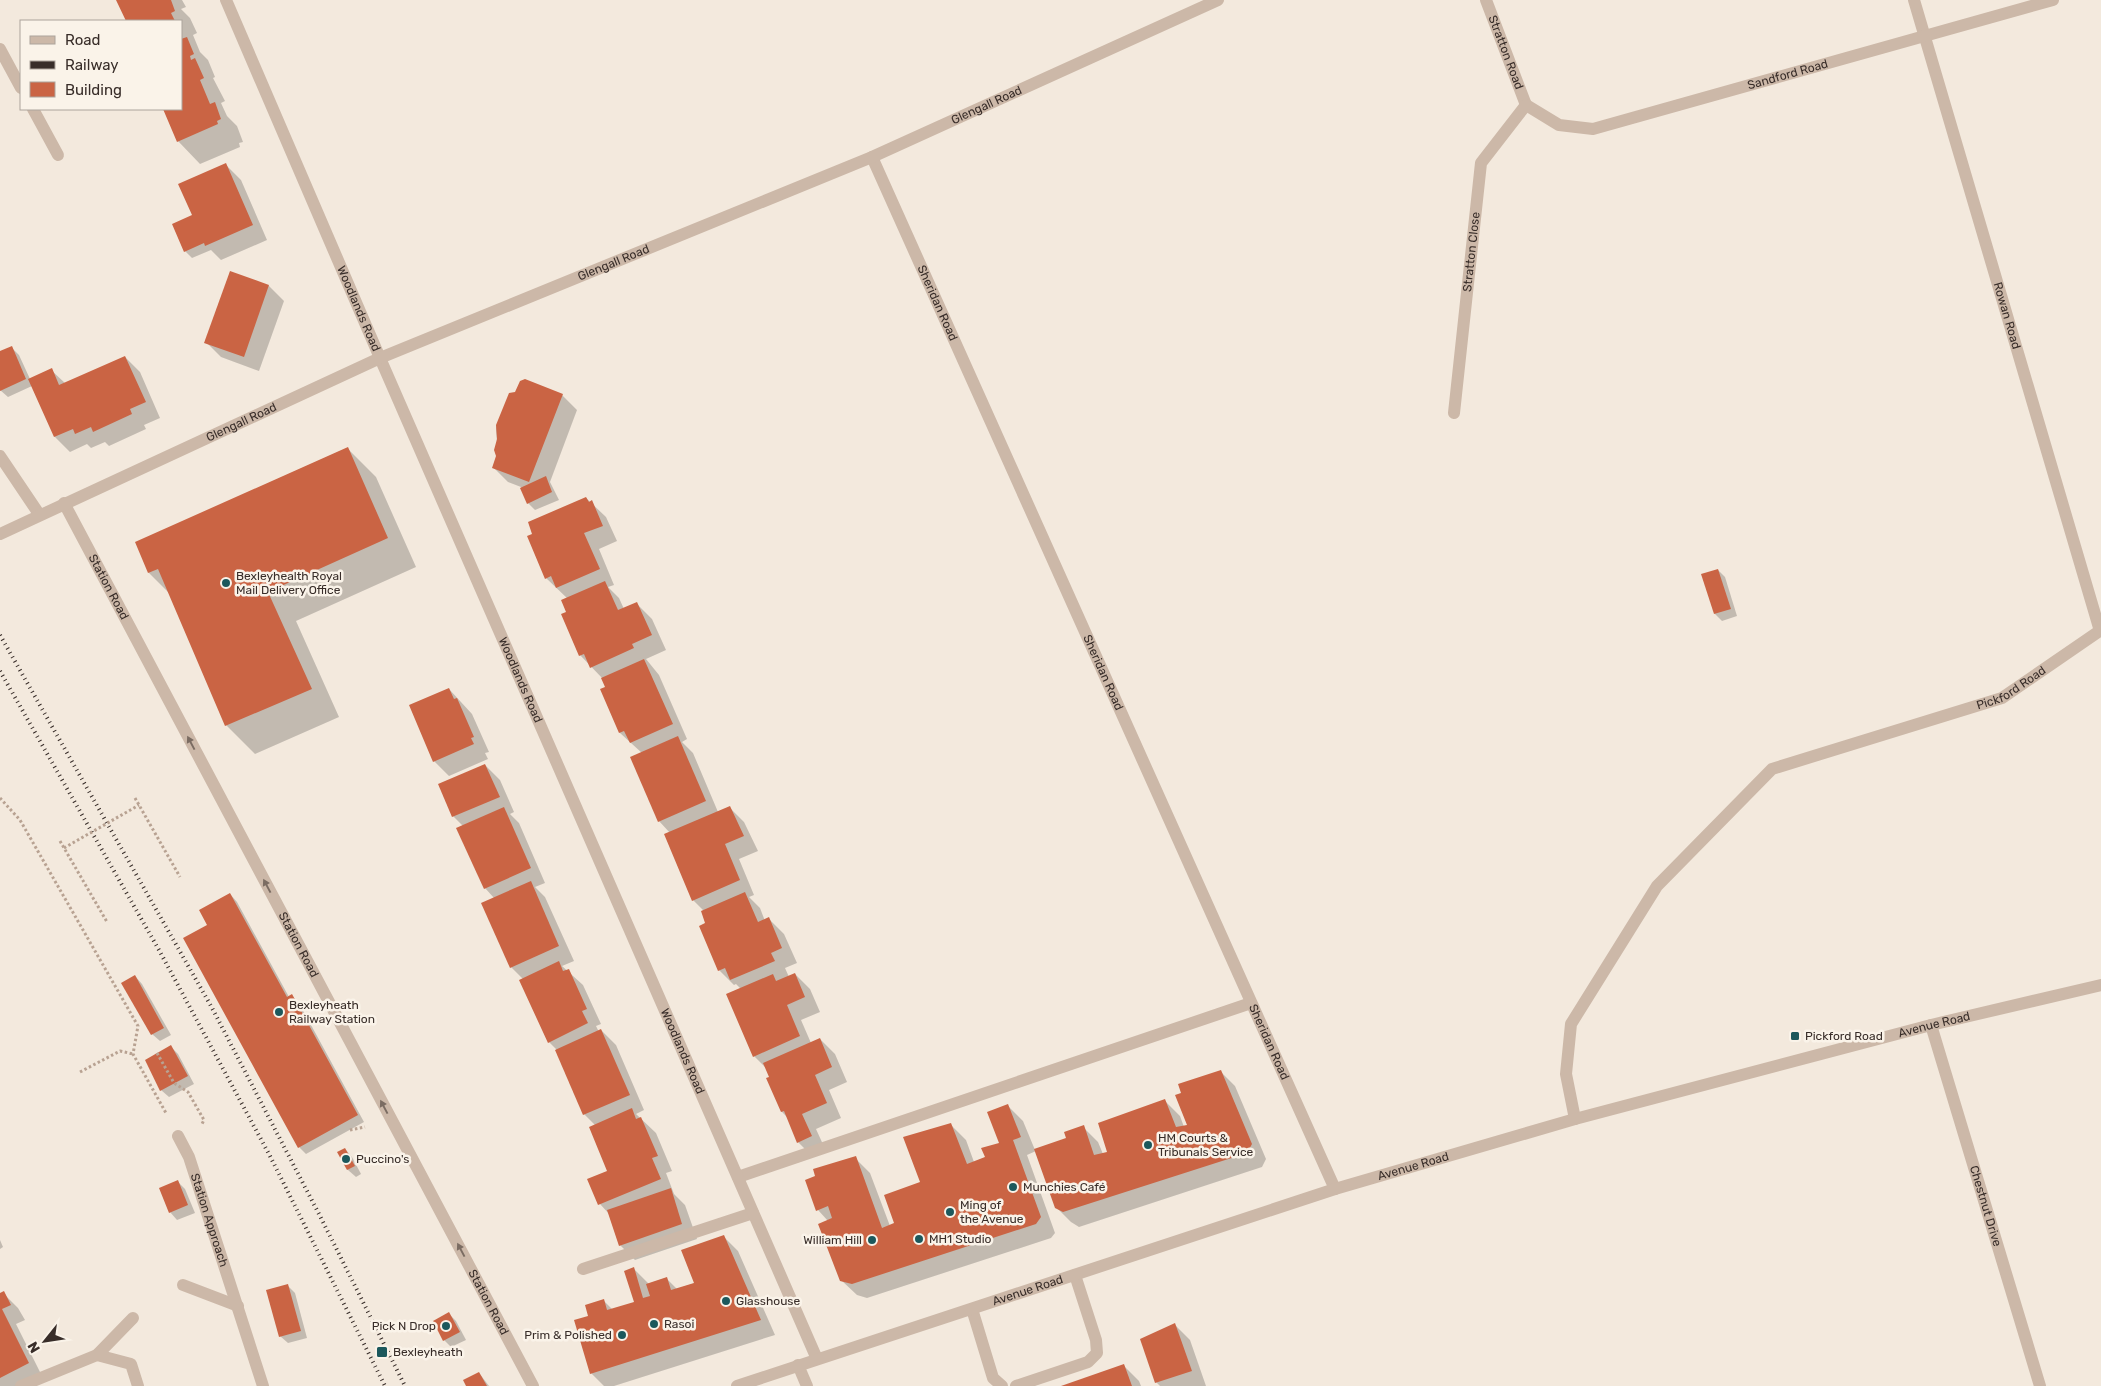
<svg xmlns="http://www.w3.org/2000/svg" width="2101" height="1386" font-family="Rubik,sans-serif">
  <rect width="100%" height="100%" fill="#f3e9dd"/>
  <!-- shadow -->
  <g fill="#0003">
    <path d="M118,0H182L186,7L181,9L190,18L197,33L193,35L200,52L208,60L215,77L213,78L225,101L221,103L227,116L237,126L243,142L239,143L240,147L200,164L178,141L164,109H181V21H127Z"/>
    <path d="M226,165L241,180L267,240L221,260L211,250L192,258L185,251L193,216Z"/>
    <path d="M230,273L269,286L284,301L259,371L221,357L206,342Z"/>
    <path d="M12,348L19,355L30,379L51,370L66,384L125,357L140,372L160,418L144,425L146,429L109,446L105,442L91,448L87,444L70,452L55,437L32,386L8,397L0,390V353Z"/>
    <path d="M510,394L562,395L577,410L550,482L559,500L535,510L528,503L521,487L508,482L493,467L498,456L496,428Z"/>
    <path d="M347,448L376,477L416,567L296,621L339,717L255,754L226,725L169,593L149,573L136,543Z"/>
    <path d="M586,498L606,517L617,541L599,549L614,585L608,587L619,598L624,609L637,604L652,619L666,650L646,659L659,675L687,739L682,742L693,753L718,812L729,807L744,822L758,851L739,859L754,895L749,897L760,908L765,921L769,919L784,934L797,963L785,968L789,977L795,974L810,989L820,1012L801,1020L811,1043L820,1039L835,1054L847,1082L829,1090L841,1118L816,1129L826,1151L813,1157L798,1142L788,1118L782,1112L767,1069L754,1056L741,989L736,984L734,985L719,970L704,911L693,900L670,833L659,821L642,753L620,733L602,690L607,688L603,679L580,655L568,613V599L546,578Z"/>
    <path d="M1718,570L1725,577L1737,616L1722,621L1715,614Z"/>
    <path d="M449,689L472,714L489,752L485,753L488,759L449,776L434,761Z"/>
    <path d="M485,765L500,780L514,812L510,814L519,823L545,883L535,887L545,897L574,961L562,966L583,985L601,1024L596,1026L599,1032L601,1030L616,1045L644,1110L636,1114L656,1133L672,1171L666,1173L674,1194L685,1205L697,1239L635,1260L620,1245L610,1215L600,1204L609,1171L595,1125L584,1114L556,1049L549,1042L523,979L511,967L494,898L485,888L463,826L453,816Z"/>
    <path d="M230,894L237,902L289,997L292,996L299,1003L364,1122L306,1154L299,1147L209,925Z"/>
    <path d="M135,976L142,984L171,1035L160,1041L152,1034Z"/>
    <path d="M171,1047L178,1054L194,1084L169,1097L161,1090Z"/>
    <path d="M1220,1071L1235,1086L1266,1159L1262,1167L1079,1227L1071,1222L1056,1207L1036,1151L1027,1155L1055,1233L1051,1238L867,1298L857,1295L841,1280L828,1221L818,1210L855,1158L870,1173L890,1226L896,1224L922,1183L951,1125L966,1140L974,1162L986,1157L1001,1144L1008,1106L1023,1121L1035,1150L1067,1139L1083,1127L1098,1142L1103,1154L1109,1152L1165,1101L1180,1116L1184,1127L1188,1126Z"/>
    <path d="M345,1149L352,1157L361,1174L356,1177L348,1170L339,1152Z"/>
    <path d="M178,1182L185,1189L195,1213L177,1220L170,1212Z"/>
    <path d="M723,1236L738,1251L775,1335L614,1386H604L591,1373L590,1317L604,1301L613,1310L636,1302L634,1269L649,1284L667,1279L677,1289L695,1283Z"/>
    <path d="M0,1240L3,1247L0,1249Z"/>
    <path d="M288,1286L295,1293L307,1338L288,1343L280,1336Z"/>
    <path d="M3,1293L18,1308L25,1320L16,1324L43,1378L28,1386H0V1294Z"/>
    <path d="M449,1314L456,1321L466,1340L451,1347L444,1340Z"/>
    <path d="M1175,1325L1190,1340L1206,1386H1160L1156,1382Z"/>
    <path d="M1124,1366L1139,1381L1141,1386H1065Z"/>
    <path d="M479,1373L489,1386H467Z"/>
  </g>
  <!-- building -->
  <g fill="#ca6444">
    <path d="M116,0H171L175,11L171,13L175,21H126Z"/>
    <path d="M187,37L194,54L190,56L191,60L195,58L204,78L200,80L210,104L215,102L221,119L217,121L218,124L177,142L163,109H181V39Z"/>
    <path d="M226,163L253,225L205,246L204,243L184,252L172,224L192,215L178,184Z"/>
    <path d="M230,271L269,285L244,357L204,343Z"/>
    <path d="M12,346L26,379L0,391V351Z"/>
    <path d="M125,356L146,402L130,409L132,414L93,432L91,427L75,434L73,429L54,437L28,379L52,368L59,385Z"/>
    <path d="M525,379L563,394L529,482L492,468L496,456L494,450L497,439L496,425L509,393L515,392L520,381Z"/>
    <path d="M348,447L388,538L268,592L312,689L225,726L158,569L148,573L135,542Z"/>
    <path d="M546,476L552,492L527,504L520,488Z"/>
    <path d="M586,497L589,502L592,500L603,526L584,533L600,569L556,588L551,576L545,579L527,536L532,534L528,522Z"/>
    <path d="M1718,569L1731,609L1714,614L1701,574Z"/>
    <path d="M605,581L618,610L637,602L652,635L632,644L634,648L590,668L584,654L579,656L561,614L566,612L561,600Z"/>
    <path d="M644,659L673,724L630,743L624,731L619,733L600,689L605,687L601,678Z"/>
    <path d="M449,688L454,699L457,698L474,737L471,738L474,744L433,762L409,705Z"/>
    <path d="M678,736L706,801L658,822L630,757Z"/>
    <path d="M485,764L500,797L452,817L438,784Z"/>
    <path d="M730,806L744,836L725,844L740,880L692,901L664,834Z"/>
    <path d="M504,807L531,868L484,889L456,828Z"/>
    <path d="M531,881L559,946L510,968L481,903Z"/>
    <path d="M745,892L758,922L769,917L782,948L771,953L775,961L730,980L725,968L718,971L699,926L705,923L701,911Z"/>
    <path d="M230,893L287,997L292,994L358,1115L298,1148L183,938L207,925L199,910Z"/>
    <path d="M559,961L563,971L569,969L587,1009L582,1011L588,1023L548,1043L519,980Z"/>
    <path d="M795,973L805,997L787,1005L800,1036L753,1057L726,994L773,974L776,981Z"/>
    <path d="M135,975L164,1028L151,1035L121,983Z"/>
    <path d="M601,1029L630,1095L583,1115L555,1050Z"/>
    <path d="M820,1038L832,1067L815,1075L827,1103L802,1114L812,1136L797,1143L784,1111L781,1112L766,1078L769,1077L763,1063Z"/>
    <path d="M171,1045L188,1076L160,1091L145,1060Z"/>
    <path d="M1221,1070L1252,1144L1247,1153L1063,1212L1055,1208L1034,1149L1066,1138L1064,1132L1084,1125L1094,1155L1107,1152L1098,1123L1165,1099L1176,1127L1187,1125L1175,1095L1181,1093L1178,1084Z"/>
    <path d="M1008,1104L1021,1137L1013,1140L1041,1217L1036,1224L852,1284L840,1281L818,1224L832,1218L828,1206L816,1211L805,1180L815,1176L813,1169L856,1156L882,1228L894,1223L884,1195L920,1182L903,1137L951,1123L967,1164L985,1157L981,1148L999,1143L987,1112Z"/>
    <path d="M632,1108L636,1119L641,1117L658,1156L652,1158L661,1179L598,1205L587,1179L607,1171L589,1127Z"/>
    <path d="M345,1148L355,1166L347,1170L337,1152Z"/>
    <path d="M178,1180L188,1205L169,1213L159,1188Z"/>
    <path d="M671,1188L682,1224L619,1246L607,1210Z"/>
    <path d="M724,1235L761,1320L590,1374L574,1320L588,1316L585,1305L604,1299L607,1310L634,1302L624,1271L634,1267L643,1298L650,1296L646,1284L667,1277L671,1290L694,1283L681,1250Z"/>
    <path d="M288,1284L301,1331L279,1337L266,1290Z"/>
    <path d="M4,1291L11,1305L2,1309L29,1363L0,1378V1293Z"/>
    <path d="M449,1312L460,1332L443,1341L433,1321Z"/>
    <path d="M1175,1323L1192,1371L1155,1383L1140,1339Z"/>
    <path d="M1124,1364L1132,1386H1061Z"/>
    <path d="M479,1372L487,1386H466L463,1380Z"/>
  </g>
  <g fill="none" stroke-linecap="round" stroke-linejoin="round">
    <!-- path -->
    <g stroke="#b8a292" stroke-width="3" stroke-dasharray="2.5 2.5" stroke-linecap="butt">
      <path d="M0,798L20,820L138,1026L133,1054L166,1113"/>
      <path d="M135,798L180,877"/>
      <path d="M60,841L107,922"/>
      <path d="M157,1053L174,1083L188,1092L204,1120L202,1124"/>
      <path d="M80,1072L120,1051L133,1054"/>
      <path d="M350,1130L365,1127"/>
    </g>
    <!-- service -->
    <g stroke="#ccb8a8" stroke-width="12">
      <path d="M0,49L21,88"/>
      <path d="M33,109L58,155"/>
      <path d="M738,1177L1251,1003"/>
      <path d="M583,1269L753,1213"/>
      <path d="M183,1285L238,1306"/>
      <path d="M972,1309L993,1378L1002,1386"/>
      <path d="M97,1355L131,1364L138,1386"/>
      <path d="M798,1365L807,1386"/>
      <path d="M21,1386L97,1355L133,1318"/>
      <path d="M1016,1386L1088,1362L1097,1353L1096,1340L1075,1275"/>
    </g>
    <!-- minor -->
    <g stroke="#ccb8a8" stroke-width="12">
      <path id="s1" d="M226,0L380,358L817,1359"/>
      <path id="s2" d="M1486,0L1526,105"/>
      <path id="s3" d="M1914,0L2100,631"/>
      <path id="s4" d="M1526,105L1559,125L1593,129L2053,0"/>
      <path id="s5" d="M872,157L1335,1189"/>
      <path id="s6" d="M1454,413L1481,163L1526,105"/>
      <path d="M0,456L39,514"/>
      <path id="s7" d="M64,503L533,1386"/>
      <path id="s8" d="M0,534L380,358L872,157L1218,0"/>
      <path id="s9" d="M1931,1025L2040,1386"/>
      <path id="s10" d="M1575,1119L1566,1074L1571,1024L1657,886L1772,769L2002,698L2101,630"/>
      <path id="s11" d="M178,1136L189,1157L263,1386"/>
    </g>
    <!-- tertiary -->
    <path stroke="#ccb8a8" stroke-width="12" id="s12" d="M737,1386L1335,1189L1575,1119L1931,1025L2101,985"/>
    <!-- rail -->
    <g stroke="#382d29" stroke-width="4" stroke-dasharray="1 4" stroke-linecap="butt">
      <path d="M0,635L211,1006L320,1216L405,1386"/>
      <path d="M0,671L159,950L270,1156L385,1386"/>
    </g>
    <!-- path-bridge -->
    <path stroke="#b8a292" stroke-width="3" stroke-dasharray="2.5 2.5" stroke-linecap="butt" d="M64,848L139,805"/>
  </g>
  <!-- one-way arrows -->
  <defs><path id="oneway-solid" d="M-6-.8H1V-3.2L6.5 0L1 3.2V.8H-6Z" transform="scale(1.25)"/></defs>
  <g fill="#7b6c62">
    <use href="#oneway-solid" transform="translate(191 743) rotate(-118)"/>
    <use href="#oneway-solid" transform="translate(267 886) rotate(-118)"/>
    <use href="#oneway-solid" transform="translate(384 1107) rotate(-118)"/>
    <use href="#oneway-solid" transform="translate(461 1250) rotate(-118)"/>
  </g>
  <!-- markers -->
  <g fill="#1c585c" stroke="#faf3e9" stroke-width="2">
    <circle cx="226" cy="583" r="5"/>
    <circle cx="279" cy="1012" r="5"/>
    <rect x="1790" y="1031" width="10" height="10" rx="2.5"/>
    <circle cx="1148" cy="1145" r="5"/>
    <circle cx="346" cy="1159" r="5"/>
    <circle cx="1013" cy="1187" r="5"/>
    <circle cx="950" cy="1212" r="5"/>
    <circle cx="919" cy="1239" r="5"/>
    <circle cx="872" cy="1240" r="5"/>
    <circle cx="726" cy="1301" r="5"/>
    <circle cx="654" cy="1324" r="5"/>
    <circle cx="446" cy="1326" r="5"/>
    <circle cx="622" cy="1335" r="5"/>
    <rect x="376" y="1346" width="12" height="12" rx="2.5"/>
  </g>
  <g text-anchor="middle" stroke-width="5" stroke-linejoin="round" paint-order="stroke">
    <!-- street labels -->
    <g font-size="12" fill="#382d29" stroke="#faf3e9">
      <text dy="4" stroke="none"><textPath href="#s2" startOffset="56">Stratton Road</textPath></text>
      <text dy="4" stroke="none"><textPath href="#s4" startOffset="275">Sandford Road</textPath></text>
      <text dy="4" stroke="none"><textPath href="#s8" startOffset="1076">Glengall Road</textPath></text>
      <text dy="4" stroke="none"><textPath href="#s6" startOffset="162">Stratton Close</textPath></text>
      <text dy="4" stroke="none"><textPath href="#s8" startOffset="671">Glengall Road</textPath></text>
      <text dy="4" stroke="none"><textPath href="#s5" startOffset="160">Sheridan Road</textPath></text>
      <text dy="4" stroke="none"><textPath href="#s1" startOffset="336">Woodlands Road</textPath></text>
      <text dy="4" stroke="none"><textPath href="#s3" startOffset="329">Rowan Road</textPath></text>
      <text dy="4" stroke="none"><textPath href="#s8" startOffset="266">Glengall Road</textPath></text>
      <text dy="4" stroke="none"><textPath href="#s7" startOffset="95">Station Road</textPath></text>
      <text dy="4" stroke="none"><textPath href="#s5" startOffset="565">Sheridan Road</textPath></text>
      <text dy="4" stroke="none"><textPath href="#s1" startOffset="741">Woodlands Road</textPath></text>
      <text dy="4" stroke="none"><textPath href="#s10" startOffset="676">Pickford Road</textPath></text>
      <text dy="4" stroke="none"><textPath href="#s7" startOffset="500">Station Road</textPath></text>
      <text dy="4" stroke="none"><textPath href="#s12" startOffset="1251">Avenue Road</textPath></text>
      <text dy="4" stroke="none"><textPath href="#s5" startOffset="970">Sheridan Road</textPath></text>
      <text dy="4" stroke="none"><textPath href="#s1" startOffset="1146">Woodlands Road</textPath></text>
      <text dy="4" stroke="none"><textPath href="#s12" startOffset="711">Avenue Road</textPath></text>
      <text dy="4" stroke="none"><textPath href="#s9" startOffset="189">Chestnut Drive</textPath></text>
      <text dy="4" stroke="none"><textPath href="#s11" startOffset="90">Station Approach</textPath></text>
      <text dy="4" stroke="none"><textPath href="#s12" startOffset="306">Avenue Road</textPath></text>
      <text dy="4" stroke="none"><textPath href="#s7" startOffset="905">Station Road</textPath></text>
    </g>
    <!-- poi labels -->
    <g font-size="12" fill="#382d29" stroke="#faf3e9" text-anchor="start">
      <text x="236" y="580">Bexleyhealth Royal<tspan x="236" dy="14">Mail Delivery Office</tspan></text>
      <text x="289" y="1009">Bexleyheath<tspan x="289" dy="14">Railway Station</tspan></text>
      <text x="1805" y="1040">Pickford Road</text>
      <text x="1158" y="1142">HM Courts &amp;<tspan x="1158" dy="14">Tribunals Service</tspan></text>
      <text x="356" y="1163">Puccino's</text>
      <text x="1023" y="1191">Munchies Café</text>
      <text x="960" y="1209">Ming of<tspan x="960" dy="14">the Avenue</tspan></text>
      <text x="929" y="1243">MH1 Studio</text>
      <text x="862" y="1244" text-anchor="end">William Hill</text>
      <text x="736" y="1305">Glasshouse</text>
      <text x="664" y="1328">Rasoi</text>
      <text x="436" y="1330" text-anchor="end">Pick N Drop</text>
      <text x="612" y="1339" text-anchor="end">Prim &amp; Polished</text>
      <text x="393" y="1356">Bexleyheath</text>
    </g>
  </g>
  <!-- legend -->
  <rect x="20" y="20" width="162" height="90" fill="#faf3e9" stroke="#aca49c"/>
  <rect x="30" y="36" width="25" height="8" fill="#ccb8a8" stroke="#aca49c"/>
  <text x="65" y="45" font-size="15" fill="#382d29">Road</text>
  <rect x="30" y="61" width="25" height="8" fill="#382d29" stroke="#aca49c"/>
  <text x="65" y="70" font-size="15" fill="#382d29">Railway</text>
  <rect x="30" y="82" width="25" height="15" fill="#ca6444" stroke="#aca49c"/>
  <text x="65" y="95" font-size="15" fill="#382d29">Building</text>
  <!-- north arrow -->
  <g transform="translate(45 1341) rotate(240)" stroke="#faf3e9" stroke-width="4" paint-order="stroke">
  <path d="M0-4L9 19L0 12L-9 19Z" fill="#382d29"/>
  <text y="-8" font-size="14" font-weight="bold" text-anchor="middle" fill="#382d29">N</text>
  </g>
</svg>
